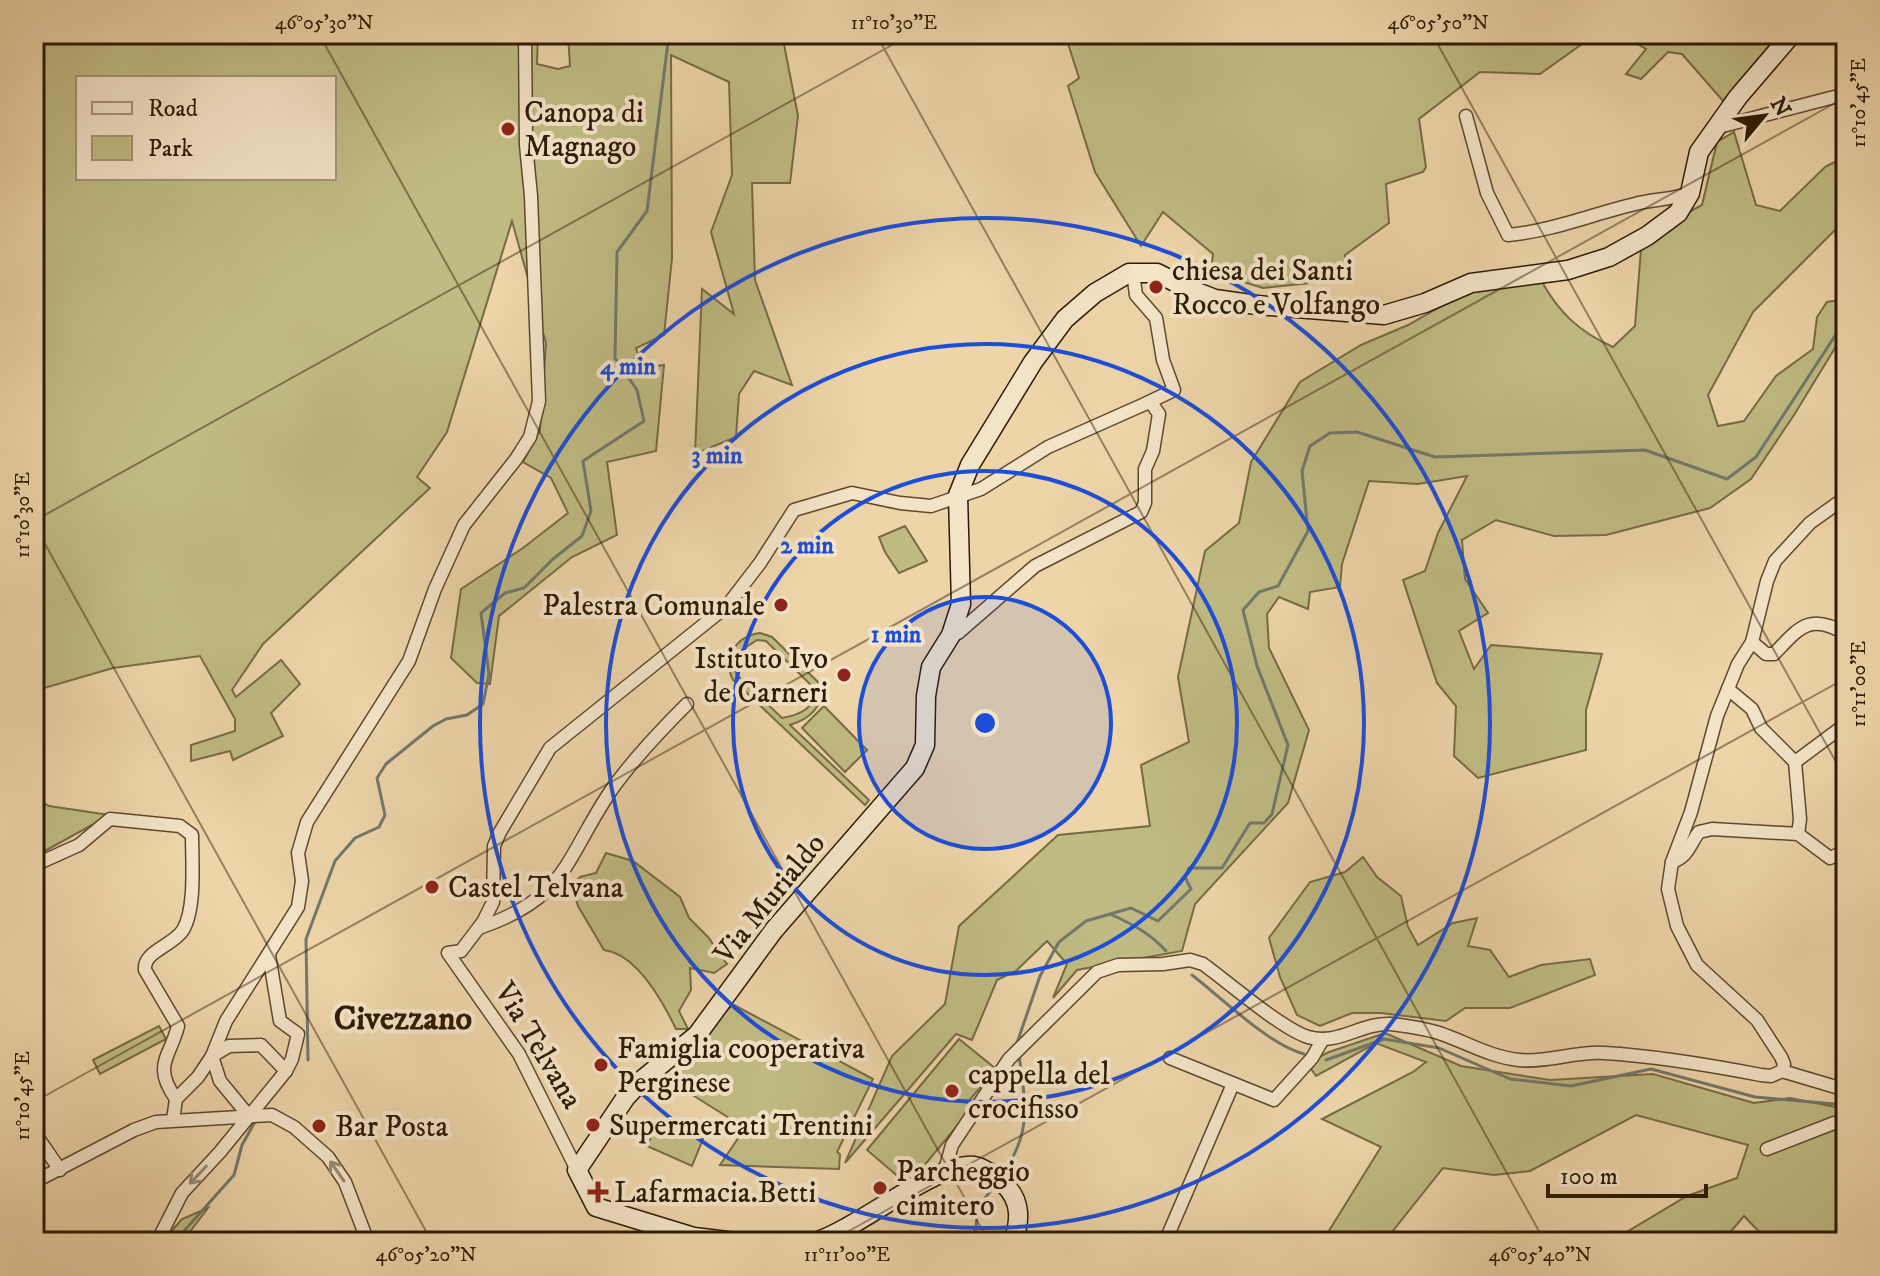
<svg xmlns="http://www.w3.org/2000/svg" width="1880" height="1276" font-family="'IM FELL DW Pica',serif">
  <rect width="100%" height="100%" fill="#edd4a9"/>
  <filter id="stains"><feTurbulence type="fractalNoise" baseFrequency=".0025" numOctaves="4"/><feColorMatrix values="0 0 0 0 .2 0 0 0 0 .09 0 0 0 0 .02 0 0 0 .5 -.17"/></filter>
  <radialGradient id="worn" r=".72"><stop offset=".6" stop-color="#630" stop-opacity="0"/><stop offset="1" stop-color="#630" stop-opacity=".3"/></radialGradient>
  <!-- green -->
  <g fill="#c0bb83" stroke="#776b44" stroke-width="2" fill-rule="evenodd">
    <path d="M34,34H538L537,64L558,69L570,66L568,34H782L798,116L790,183H752L755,280L792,385L754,371L739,394L736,437L695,454L702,289L734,314L711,232L732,175L729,82L671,55L672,258L664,335L636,348L642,368L664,365L656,451L607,462L617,535L572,557L499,616L490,684L477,683L451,658L461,589L523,548L568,513L551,478L523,462L540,430L546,343L512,221L447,432L417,477L430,488L263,644L232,690L236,697L281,660L300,684L271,713L283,736L233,760L230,751L191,761V745L235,731V719L200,656L113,668L34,691ZM78,78H334V178H78Z"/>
    <path d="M1065,34H1596L1540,74L1480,72L1419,119L1426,167L1423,172L1386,184L1389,223L1345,255L1347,279L1263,288L1211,272L1213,254L1163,212L1141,246L1095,172L1068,86L1079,78Z"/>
    <path d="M1619,34H1779L1723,101L1682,54L1668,52L1641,79L1626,74L1646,49Z"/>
    <path d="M1734,132L1756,205L1780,211L1825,167L1846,156V219L1753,312L1708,395L1718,426L1744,421L1776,376L1813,349L1817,317L1827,302L1846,299V330L1794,415L1751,479L1710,508L1606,535L1554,536L1496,520L1462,540L1465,579L1488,613L1459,631L1474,669L1491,645L1602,654L1586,710V750L1478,778L1454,756L1456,706L1437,683L1403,580L1425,571L1438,533L1467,476L1418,484L1369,481L1342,564L1340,587L1310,592L1308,609L1279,597L1267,614L1269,648L1309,730L1288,803L1195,904L1182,951L1077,970L1053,998L1067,964L1047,941L1016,971L997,980L972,1040L956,1034L845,1163L892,1056L945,1004L959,926L1058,835L1150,826L1141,765L1189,742L1178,677L1205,551L1239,523L1251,462L1300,382L1361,345L1408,325L1477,286L1542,282C1560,314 1580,332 1613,347L1635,326L1641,249L1685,214L1702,205L1717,142Z"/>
    <path d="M905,526L927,561L899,573L885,552L879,537Z"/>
    <path d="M760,633L772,637L821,685C824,708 809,719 790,725L869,800L865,805L733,680C722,658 736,636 760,633ZM757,640L766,641L813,687C818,708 799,715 782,718L737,675L733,666L739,652Z"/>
    <path d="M824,706L867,750L845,772L802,728Z"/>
    <path d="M34,797L49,806L110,815L34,857Z"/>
    <path d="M606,853L633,861L680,897L689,918L708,937L727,964L714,973L690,968L691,990L679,1011L688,1029H676C663,1002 637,954 604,950L578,906L572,886L580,877L596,873Z"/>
    <path d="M1363,857L1377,877L1401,896L1408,927L1418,945L1453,923L1477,918L1468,946L1490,950L1509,977L1541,965L1590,959L1595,975L1510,1008H1465L1446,1021L1381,1013H1352L1320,1026L1297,1015L1280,977L1269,938L1310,882L1345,872Z"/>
    <path d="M734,1005L873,1079L837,1152L840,1154L839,1169L720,1165L745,1128L675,1084L673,1067L719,1015Z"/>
    <path d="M159,1026L166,1039L100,1074L93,1060Z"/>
    <path d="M1385,1033L1461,1066L1550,1080L1653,1074L1754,1103L1790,1098L1846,1109V1242H1769L1744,1216L1722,1242H1610L1687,1196L1737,1178L1748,1145L1636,1115L1530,1171L1494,1175L1443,1168L1384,1242H1322L1381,1147L1322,1119L1413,1072L1426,1062L1376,1043L1316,1076L1307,1063L1329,1052Z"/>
    <path d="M959,1039L996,1069L967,1103L972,1108L908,1185L867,1150Z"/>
    <path d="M659,1120L703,1139L692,1166L647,1146Z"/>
    <path d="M208,1208L182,1242H162L182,1219Z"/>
  </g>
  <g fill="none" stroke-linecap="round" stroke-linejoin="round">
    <!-- stream -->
    <g stroke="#71786d" stroke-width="3">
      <path d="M1110,914C1132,924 1150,933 1166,951"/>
      <path d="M1192,975C1222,998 1269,1045 1304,1054"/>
      <path d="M1017,1043L1040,976L1059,942L1086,921L1131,908L1158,921L1191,889L1185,877L1189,868H1222L1250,823H1264L1272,814L1288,745L1257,666L1243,610L1259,592L1278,586L1308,531L1302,471L1310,446L1330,433L1357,432L1435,457L1645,450L1727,479L1756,457L1846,319"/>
      <path d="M308,1060L306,939L335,861L355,838L379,827L385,815L377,778L386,764L433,726L446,719L467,715L483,704L489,674L481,613L505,593L524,588L553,559L582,536L591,511L583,461L644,421L637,390L615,358L617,252L647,211L669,34"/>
      <path d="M1326,1060L1384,1039L1439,1048L1510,1079L1571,1086L1651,1069L1755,1097L1846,1105"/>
      <path d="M1003,1173C1033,1131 1025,1102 1019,1055"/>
      <path d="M178,1242L184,1231L234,1175L242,1145L256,1120"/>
      <path d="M971,1242L976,1229L977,1209L994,1186"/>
    </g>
    <defs>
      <g id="street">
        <path d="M1466,116L1487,193L1508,235C1552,231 1593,214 1635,204C1653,199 1672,200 1690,193"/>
        <path d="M1715,128L1838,96L1846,101"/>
        <path d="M1133,273L1136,295L1156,318L1163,360L1174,390L1147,403"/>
        <path d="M1752,642L1766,654H1774C1799,628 1809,612 1846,634"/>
        <path d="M1728,689L1752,709L1761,728L1795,762L1800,819L1798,834"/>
        <path d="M1795,762L1846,724"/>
        <path d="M1672,862C1689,856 1689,845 1699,832L1712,829L1798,834L1830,858L1846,851"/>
        <path d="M39,863L79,845L110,819L180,826L192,835C192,861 196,908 183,930C173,946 143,951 145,970L178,1026C170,1058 152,1065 176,1099"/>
        <path d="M479,928C567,898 564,861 610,792C632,760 660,731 687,704"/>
        <path d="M1170,1058L1274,1100L1312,1058L1323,1039"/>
        <path d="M1782,1071L1846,1090"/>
        <path d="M248,1115L220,1081L212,1056L226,1021L298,907L302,881L298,853L307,822L409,661L435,589L464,525L516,459L530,437L539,401L531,196L526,145L525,34"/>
        <path d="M173,1120L176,1099L198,1077L212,1056L229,1046L261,1045L286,1071"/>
        <path d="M34,1132L60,1170"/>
        <path d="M1767,1149L1834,1123H1846"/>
        <path d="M577,1170L519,1054L448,953L461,951L483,922L493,902L494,846L500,832L550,748L727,606L760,563L794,510L852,493L900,503L931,506L981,489L1048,447L1147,403L1152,404L1159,414L1153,451L1145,469V503L1141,512L1035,566L958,633L951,635"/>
        <path d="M945,1170L952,1145L1009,1059L1097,972L1118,965L1163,964L1190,960L1203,964C1228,982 1282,1029 1308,1037C1338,1046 1362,1022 1391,1024C1407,1026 1423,1028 1439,1033C1466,1042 1490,1057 1519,1060C1547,1063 1576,1051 1604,1053C1657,1056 1709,1065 1761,1075L1771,1076L1782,1071L1784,1064L1781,1057L1757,1020L1697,965L1677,926L1668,889L1672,862L1691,812L1717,716L1738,664L1752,642L1767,581L1775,561L1810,523L1846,497"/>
        <path d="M34,1182L134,1130L156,1122L272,1115L294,1127L328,1157L345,1182L368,1242"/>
        <path d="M157,1242L182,1193L220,1152L286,1071L292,1059L298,1034L280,1021L269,955"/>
        <path d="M1165,1242L1233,1084"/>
      </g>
      <g id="secondary">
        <path d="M736,1242L694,1237L596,1207L577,1170L626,1097L642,1080L697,1035L774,930L915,768L925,745L926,696L931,667L951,635L961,604L958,495L970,465L1033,362L1065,319L1095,293L1129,273H1157L1189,289L1215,299L1257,305L1384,315L1425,303L1471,283L1568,270L1609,257L1647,236L1678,213L1690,193L1699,152L1738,97L1792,34"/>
        <path d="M815,1242C858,1229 936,1162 974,1166C983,1167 999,1179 1005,1185C1022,1202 1020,1222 1013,1242"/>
      </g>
    </defs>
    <!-- street casing -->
    <use href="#street" stroke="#5e492e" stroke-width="15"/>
    <!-- secondary casing -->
    <use href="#secondary" stroke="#2e1b05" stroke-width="21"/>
    <!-- street -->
    <use href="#street" stroke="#f3e3c7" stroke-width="12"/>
    <!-- secondary -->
    <use href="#secondary" stroke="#f3e3c7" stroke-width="18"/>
  </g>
  <!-- one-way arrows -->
  <defs><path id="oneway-shaft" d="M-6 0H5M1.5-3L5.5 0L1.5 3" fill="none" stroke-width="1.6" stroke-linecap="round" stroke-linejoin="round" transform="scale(2)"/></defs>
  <g stroke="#9a8970">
    <use href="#oneway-shaft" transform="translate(337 1171) rotate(-125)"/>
    <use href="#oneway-shaft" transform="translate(198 1175) rotate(133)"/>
  </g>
  <!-- ticks -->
  <path fill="none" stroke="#2e1b05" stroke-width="2" stroke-opacity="0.45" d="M319,34L989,1242M876,34L1545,1242M1432,34L1846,780M34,521L912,34M34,524L432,1242M34,1102L1846,97M829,1242L1846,678"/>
  <!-- distance rings -->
  <circle cx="985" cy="723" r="126" fill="#1d4ed8" fill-opacity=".12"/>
  <g fill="none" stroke="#1d4ed8" stroke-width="4">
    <circle cx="985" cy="723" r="126"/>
    <circle cx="985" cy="723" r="252"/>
    <circle cx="985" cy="723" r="379"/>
    <circle cx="985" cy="723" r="505"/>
  </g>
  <!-- markers -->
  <g fill="#8f2418" stroke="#f3e3c7" stroke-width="3">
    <circle cx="508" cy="129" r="8"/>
    <circle cx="1156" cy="287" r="8"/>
    <circle cx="781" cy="605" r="8"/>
    <circle cx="844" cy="675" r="8"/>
    <circle cx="432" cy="887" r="8"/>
    <circle cx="601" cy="1065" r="8"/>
    <circle cx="952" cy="1091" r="8"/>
    <circle cx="593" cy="1125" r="8"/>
    <circle cx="319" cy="1126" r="8"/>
    <circle cx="880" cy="1188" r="8"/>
    <path d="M594 1180h8v8h8v8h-8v8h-8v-8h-8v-8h8z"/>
  </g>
  <g text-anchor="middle" stroke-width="8" stroke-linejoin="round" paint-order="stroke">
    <!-- poi labels -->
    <g font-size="30" fill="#2e1b05" stroke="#f3e3c7" text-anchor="start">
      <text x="524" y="122">Canopa di<tspan x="524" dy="34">Magnago</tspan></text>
      <text x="1172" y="280">chiesa dei Santi<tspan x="1172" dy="34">Rocco e Volfango</tspan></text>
      <text x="765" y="615" text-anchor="end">Palestra Comunale</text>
      <text x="828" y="668" text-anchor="end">Istituto Ivo<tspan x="828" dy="34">de Carneri</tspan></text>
      <text x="448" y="897">Castel Telvana</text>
      <text x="617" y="1058">Famiglia cooperativa<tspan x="617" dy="34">Perginese</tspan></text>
      <text x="968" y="1084">cappella del<tspan x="968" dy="34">crocifisso</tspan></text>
      <text x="609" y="1135">Supermercati Trentini</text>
      <text x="335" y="1136">Bar Posta</text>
      <text x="896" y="1181">Parcheggio<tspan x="896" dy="34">cimitero</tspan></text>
      <text x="614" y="1202">Lafarmacia.Betti</text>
    </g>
    <!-- street labels -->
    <g font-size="30" fill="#2e1b05" stroke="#f3e3c7">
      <text transform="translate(769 898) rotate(-51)" y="10">Via Murialdo</text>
      <text transform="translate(539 1045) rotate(59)" y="10">Via Telvana</text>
    </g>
    <!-- quarter labels -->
    <g font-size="34" font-weight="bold" fill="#2e1b05" stroke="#f3e3c7">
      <text x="403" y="1029">Civezzano</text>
    </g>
  </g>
  <circle cx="985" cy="723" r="12" fill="#1d4ed8" stroke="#f3e3c7" stroke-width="4"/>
  <g font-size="24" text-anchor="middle" font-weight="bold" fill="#1d4ed8" stroke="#f3e3c7" stroke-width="8" stroke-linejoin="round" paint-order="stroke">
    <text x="628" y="374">4 min</text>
    <text x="717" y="463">3 min</text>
    <text x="807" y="553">2 min</text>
    <text x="896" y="642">1 min</text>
  </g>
  <!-- margin -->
  <rect width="1880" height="1276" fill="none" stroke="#edd4a9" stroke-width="88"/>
  <!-- legend -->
  <rect x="76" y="76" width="260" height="104" fill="#f3e3c7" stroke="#a49379" stroke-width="2"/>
  <rect x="92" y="102" width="40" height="12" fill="#f3e3c7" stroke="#a49379" stroke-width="2"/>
  <text x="148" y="116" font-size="24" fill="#2e1b05">Road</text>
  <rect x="92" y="136" width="40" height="24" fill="#c0bb83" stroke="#a49379" stroke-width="2"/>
  <text x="148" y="156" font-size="24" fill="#2e1b05">Park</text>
  <!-- north arrow -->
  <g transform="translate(1764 116) rotate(61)" stroke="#f3e3c7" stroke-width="6" paint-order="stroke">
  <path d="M0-6L14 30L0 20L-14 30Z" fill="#2e1b05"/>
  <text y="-12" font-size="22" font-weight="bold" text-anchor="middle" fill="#2e1b05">N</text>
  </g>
  <!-- scale -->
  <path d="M1548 1184v12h158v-12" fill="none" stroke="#2e1b05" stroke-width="4"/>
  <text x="1560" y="1184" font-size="24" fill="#2e1b05" stroke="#f3e3c7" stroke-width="6" paint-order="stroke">100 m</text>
  <rect x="44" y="44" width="1792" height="1188" fill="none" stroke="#2e1b05" stroke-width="3"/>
  <g font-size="20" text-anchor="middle" fill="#2e1b05">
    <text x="324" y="29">46°05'30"N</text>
    <text x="894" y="29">11°10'30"E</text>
    <text x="1438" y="29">46°05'50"N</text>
    <text transform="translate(1858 103) rotate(-90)" y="7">11°10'45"E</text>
    <text transform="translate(22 515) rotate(-90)" y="7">11°10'30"E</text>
    <text transform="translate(1858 684) rotate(-90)" y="7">11°11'00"E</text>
    <text transform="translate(22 1096) rotate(-90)" y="7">11°10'45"E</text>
    <text x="426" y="1261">46°05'20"N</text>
    <text x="847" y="1261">11°11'00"E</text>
    <text x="1540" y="1261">46°05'40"N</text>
  </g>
  <rect width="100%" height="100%" filter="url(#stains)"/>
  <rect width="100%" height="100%" fill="url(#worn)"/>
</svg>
